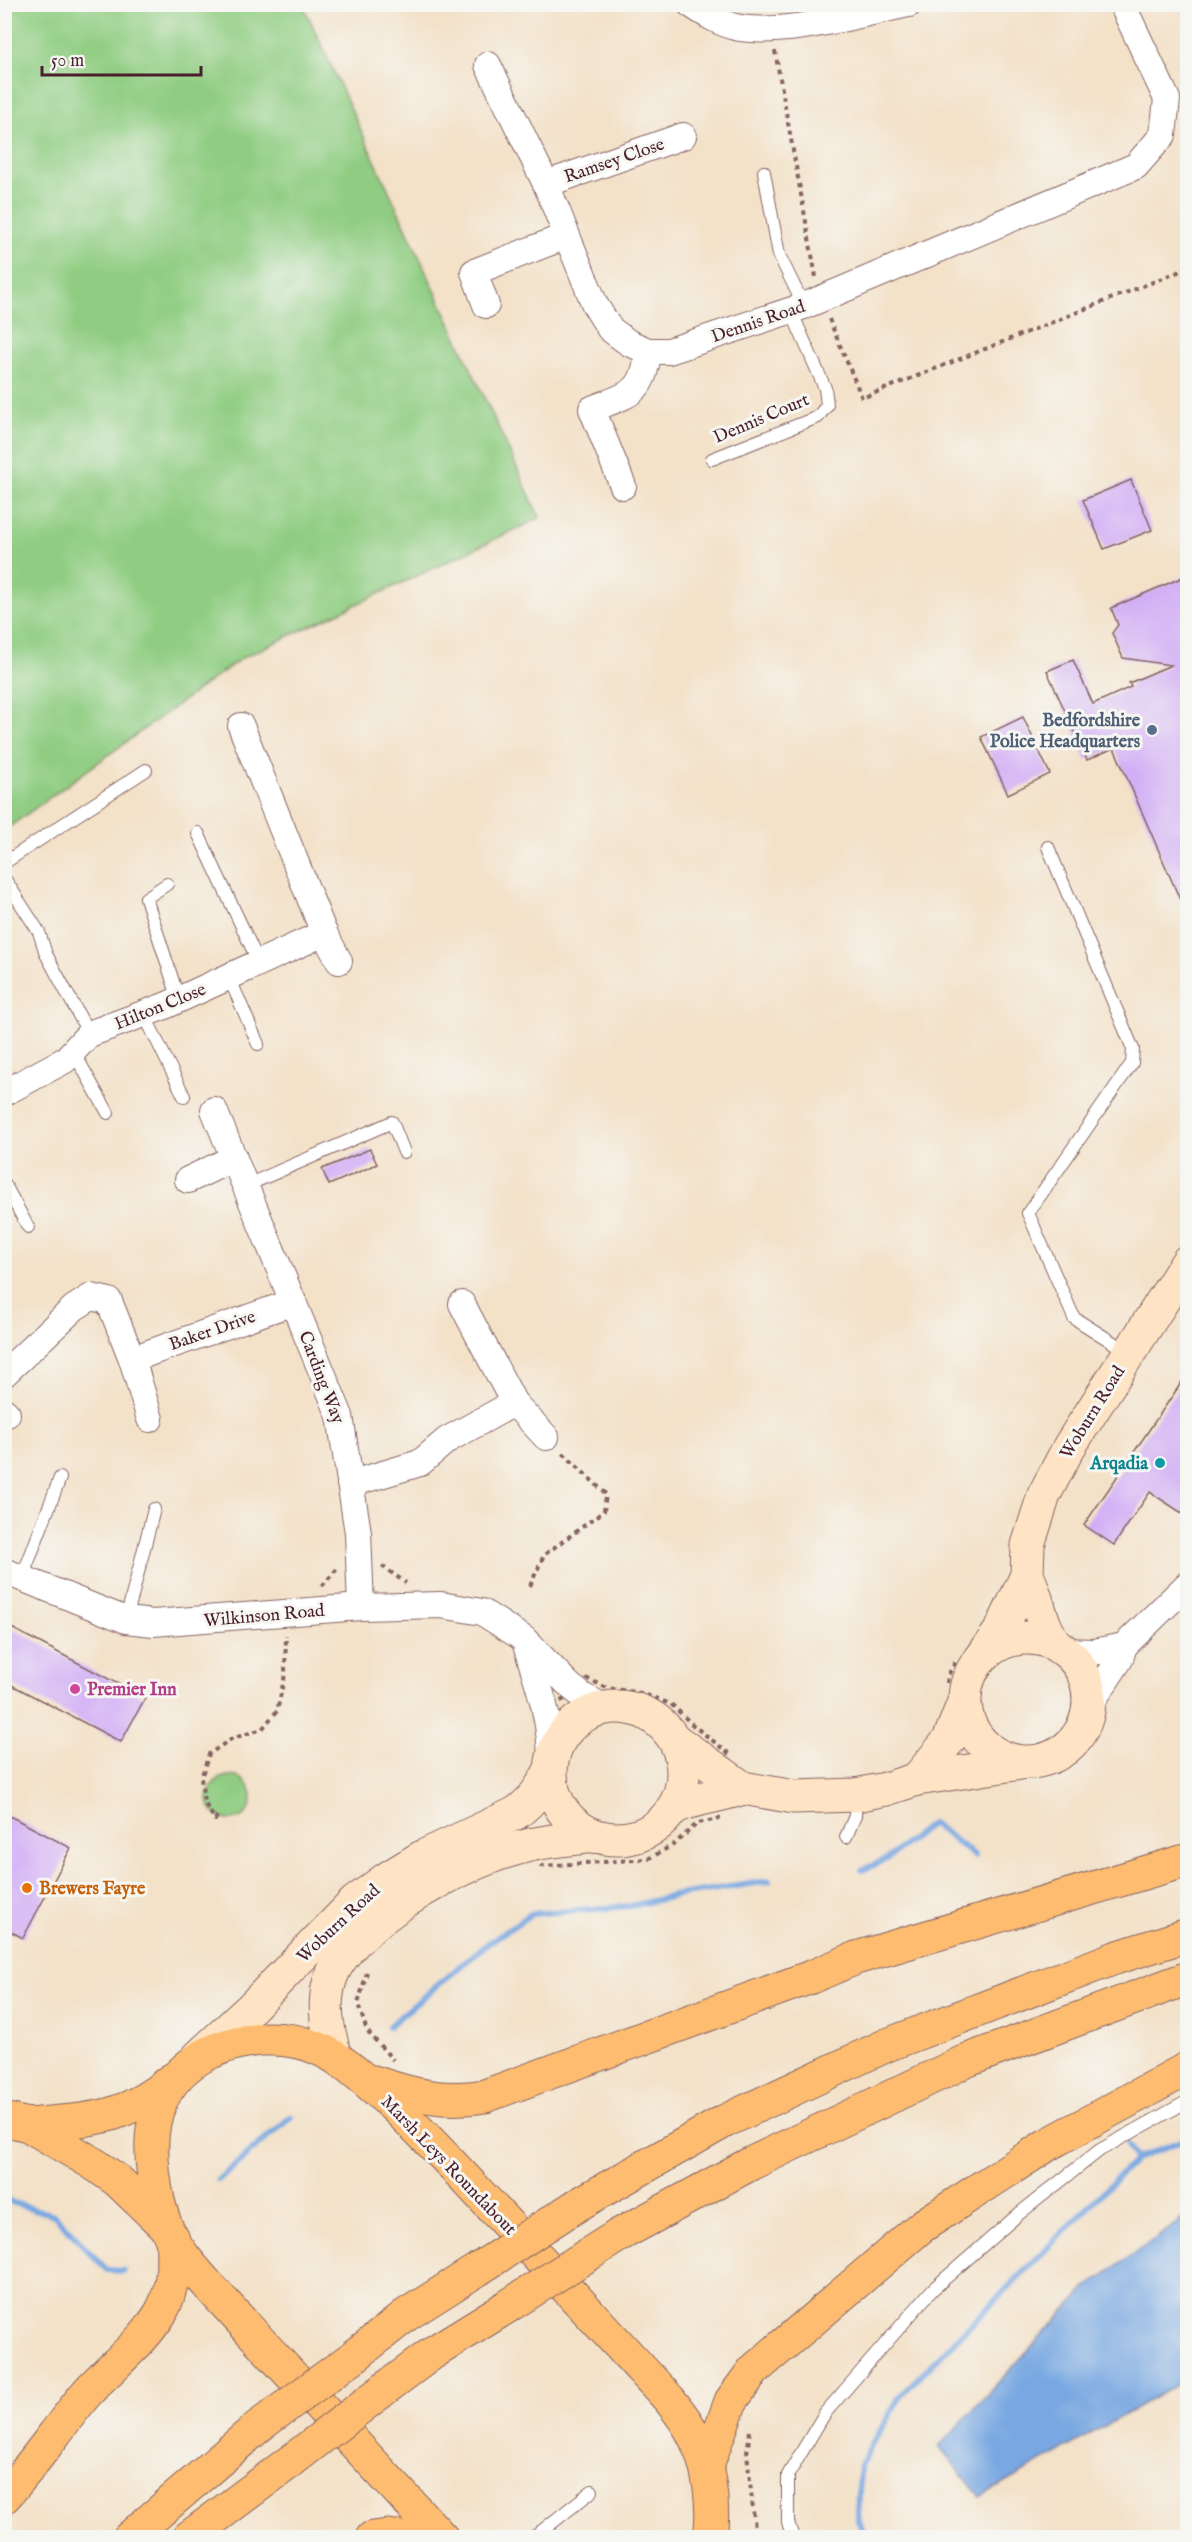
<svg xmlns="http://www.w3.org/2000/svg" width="1192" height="2542" font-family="'IM FELL English',serif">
  <rect width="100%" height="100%" fill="#f6f6f2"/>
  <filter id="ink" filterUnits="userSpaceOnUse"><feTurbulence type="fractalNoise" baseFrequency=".0167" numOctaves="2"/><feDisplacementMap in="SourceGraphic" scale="12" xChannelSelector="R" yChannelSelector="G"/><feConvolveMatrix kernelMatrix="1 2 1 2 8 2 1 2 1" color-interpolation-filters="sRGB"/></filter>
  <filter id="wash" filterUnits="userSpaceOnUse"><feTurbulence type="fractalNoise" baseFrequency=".008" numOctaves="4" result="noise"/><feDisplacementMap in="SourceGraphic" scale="24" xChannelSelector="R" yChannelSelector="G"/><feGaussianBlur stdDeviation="1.35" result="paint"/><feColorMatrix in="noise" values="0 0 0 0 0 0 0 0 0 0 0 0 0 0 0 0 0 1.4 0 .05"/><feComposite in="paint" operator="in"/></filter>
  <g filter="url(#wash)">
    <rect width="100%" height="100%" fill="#f3e1c8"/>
    <!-- green -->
    <g fill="#90cd82" stroke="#6d7656" stroke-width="1.5">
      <path d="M5,4L303,5L540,518L242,658L5,830Z"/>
      <circle cx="230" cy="1798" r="22"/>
    </g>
    <!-- water -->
    <path fill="#78a7e1" stroke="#616386" stroke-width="1.5" d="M1187,2216V2379L980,2497L939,2446L1087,2287Z"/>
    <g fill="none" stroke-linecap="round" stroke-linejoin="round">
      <!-- stream -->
      <g stroke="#78a7e1" stroke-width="6">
        <path d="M862,1870L887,1859L932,1823L975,1856"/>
        <path d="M389,2026L487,1944L531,1914L631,1906L678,1895L769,1881"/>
        <path d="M1128,2145L1136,2159"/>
        <path d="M218,2180L291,2117"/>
        <path d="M4,2200L54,2215L107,2270L123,2271"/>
        <path d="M865,2538L858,2521L860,2465L901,2395L1136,2159L1188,2138"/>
      </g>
    </g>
    <g id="blocks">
      <!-- building -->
      <g fill="#d2aff5">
        <path d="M1131,480L1152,530L1104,549L1083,500Z"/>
        <path d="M1188,575V918L1114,748L1087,760L1047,671L1073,660L1093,704L1131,687L1129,683L1171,665L1123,658L1112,633L1118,625L1111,608Z"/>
        <path d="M1023,717L1050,774L1008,794L981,737Z"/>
        <path d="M370,1149L377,1164L329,1185L322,1169Z"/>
        <path d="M1188,1373V1517L1150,1492L1114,1545L1084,1525Z"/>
        <path d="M4,1624L145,1698L121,1742L4,1681Z"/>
        <path d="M4,1813L71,1848L23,1938L4,1928Z"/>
      </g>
    </g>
  </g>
  <g filter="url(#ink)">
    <use href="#blocks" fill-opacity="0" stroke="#856362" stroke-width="1.5"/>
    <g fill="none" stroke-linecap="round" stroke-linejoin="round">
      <defs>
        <g id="lane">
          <path d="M764,172L779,255L804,306"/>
          <path d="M712,459L818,417L827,405L825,388L791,311"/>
          <path d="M198,833L259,963"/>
          <path d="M1048,847L1133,1049L1132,1063L1028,1213L1074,1318L1128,1352"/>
          <path d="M4,863L146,770"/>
          <path d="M4,878L39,932L46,954L89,1034"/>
          <path d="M167,884L146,898L179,1000"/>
          <path d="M229,977L258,1044"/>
          <path d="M144,1014L184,1096"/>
          <path d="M73,1051L108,1113"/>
          <path d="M4,1183L28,1227"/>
          <path d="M245,1186L392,1122L404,1152"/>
          <path d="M22,1578L60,1478"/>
          <path d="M126,1620L154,1509"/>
          <path d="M846,1837L855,1816L856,1796"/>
          <path d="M533,2538L592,2491"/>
          <path d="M793,2538L788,2522V2475L825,2413L933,2289L1020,2213L1100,2150L1188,2101"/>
        </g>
        <g id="street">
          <path d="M690,4C704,13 719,23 735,27C785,37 858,14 909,4"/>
          <path d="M488,65L546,184L595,305L610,329L629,343L648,351H669L804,306L1136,166L1163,135L1167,99L1122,4"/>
          <path d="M546,184L683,136"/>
          <path d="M486,305L474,272L566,236"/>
          <path d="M623,486L592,409C629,394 644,395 648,351"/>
          <path d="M324,933L339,961"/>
          <path d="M4,1093L65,1060L89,1034L165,1006L324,933L241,726"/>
          <path d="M214,1110L340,1416L358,1533L361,1607"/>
          <path d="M188,1180L234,1158"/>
          <path d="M132,1359L150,1419"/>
          <path d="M4,1374L74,1308L91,1297L109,1301L132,1359L293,1302"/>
          <path d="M514,1403L546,1437"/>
          <path d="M4,1411L7,1414"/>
          <path d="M350,1484L420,1463L447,1440L514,1403L462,1304"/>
          <path d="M4,1571L126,1620L153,1623L361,1607L441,1605L482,1612L524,1639L570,1686L584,1697L606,1708"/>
          <path d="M526,1645C539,1686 551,1719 551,1762"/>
          <path d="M1065,1651L1094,1652L1124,1646"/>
          <path d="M1089,1706L1120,1659L1124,1646L1188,1584"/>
        </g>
        <g id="secondary">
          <path d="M1027,1575C1039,1599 1040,1626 1058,1647"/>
          <circle cx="1027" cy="1700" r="62"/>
          <path d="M982,1657L1002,1628L1027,1575L1028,1545L1044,1495L1069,1447L1188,1261"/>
          <circle cx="617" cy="1773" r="66"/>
          <path d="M675,1740L743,1788L794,1797L856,1795L886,1789L917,1779L1021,1763"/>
          <path d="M917,1779L949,1740L964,1702"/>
          <path d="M673,1808C696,1797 720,1797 743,1788"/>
          <path d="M335,2056C328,2031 322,2006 330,1980C347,1925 462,1863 515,1849C541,1841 569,1839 596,1836"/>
          <path d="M198,2057L251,2008L355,1902L386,1879L422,1857L516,1813C533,1801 541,1788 550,1771"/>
        </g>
        <g id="highway">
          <path d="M374,2082C412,2095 445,2103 485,2096L811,1977L856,1958L1188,1860"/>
          <path d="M4,2119L28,2125L94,2164L118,2181L166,2227"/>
          <path d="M28,2125C88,2119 122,2122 171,2080"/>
          <path d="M579,2204L725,2121L887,2045L1115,1958L1188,1935"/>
          <path d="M619,2235L750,2164L968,2060L1188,1978"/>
          <path d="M356,2355L406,2315L477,2270"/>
          <path d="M391,2384L434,2352L505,2308"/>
          <path d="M706,2468L731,2401L754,2370L922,2226L1047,2145L1188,2068"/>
          <path d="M4,2497C33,2465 57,2429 85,2395C108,2368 141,2345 160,2314C174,2290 174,2264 172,2237"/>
          <path d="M129,2538L259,2426"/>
          <path d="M188,2538L291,2461"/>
          <path d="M372,2538L388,2536L403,2538"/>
          <path d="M442,2538L208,2285C193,2268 174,2248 166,2226C155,2199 148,2152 154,2123C160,2091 181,2066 211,2052C241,2037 285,2034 317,2048C339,2057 358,2074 376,2090C411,2121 443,2155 475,2189C540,2259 605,2329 669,2399C677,2409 685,2419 691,2430C709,2462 715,2502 710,2538"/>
        </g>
      </defs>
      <!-- lane casing -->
      <use href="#lane" stroke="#856362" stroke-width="14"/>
      <!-- street casing -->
      <use href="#street" stroke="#856362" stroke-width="28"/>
      <!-- secondary casing -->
      <use href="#secondary" stroke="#856362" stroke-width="35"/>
      <!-- highway casing -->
      <use href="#highway" stroke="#856362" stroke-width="35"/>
      <!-- path -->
      <g stroke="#856362" stroke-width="4" stroke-dasharray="4.5 4.5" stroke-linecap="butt">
        <path d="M775,51L816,277"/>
        <path d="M829,319L862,398L1188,268"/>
        <path d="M382,1566L406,1583"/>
        <path d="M322,1586L337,1569"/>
        <path d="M530,1586L544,1555L604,1511L606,1494L562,1452"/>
        <path d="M586,1678L607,1688L641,1693L671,1704L694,1726L731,1755L716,1785L719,1819L698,1823L673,1845L648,1859L541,1866L531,1834L509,1802C514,1799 519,1795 524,1791C543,1773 543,1733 535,1710L566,1699Z"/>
        <path d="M947,1683L948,1675L957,1659"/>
        <path d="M217,1816L215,1820L204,1802L201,1778L209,1754L231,1739L262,1729L277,1711L285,1675L286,1635"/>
        <path d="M367,1972L358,2004L367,2031L393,2060"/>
        <path d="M750,2431L747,2453L756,2538"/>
      </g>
      <!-- lane -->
      <use href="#lane" stroke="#fff" stroke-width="12"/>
      <!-- street -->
      <use href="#street" stroke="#fff" stroke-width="26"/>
      <!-- secondary -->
      <use href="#secondary" stroke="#fee4c5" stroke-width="33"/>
      <!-- highway -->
      <use href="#highway" stroke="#fdbc6f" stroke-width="33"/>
      <defs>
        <g id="highway-bridge">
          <path d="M477,2270L579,2204"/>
          <path d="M505,2308L619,2235"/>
          <path d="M259,2426L356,2355"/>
          <path d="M291,2461L391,2384"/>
        </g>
      </defs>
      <!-- highway-bridge casing -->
      <use href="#highway-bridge" stroke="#856362" stroke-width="35" stroke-linecap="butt"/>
      <!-- highway-bridge -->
      <use href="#highway-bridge" stroke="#fdbc6f" stroke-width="33"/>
    </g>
  </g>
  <!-- markers -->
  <circle fill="#5c6f8a" stroke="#f6f6f2" stroke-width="2" cx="1152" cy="730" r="6"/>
  <circle fill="#0f9aa8" stroke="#f6f6f2" stroke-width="2" cx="1160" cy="1463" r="6"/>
  <circle fill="#d1479c" stroke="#f6f6f2" stroke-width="2" cx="75" cy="1689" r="6"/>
  <circle fill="#e8710a" stroke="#f6f6f2" stroke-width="2" cx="27" cy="1888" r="6"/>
  <g text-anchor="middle" stroke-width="6" stroke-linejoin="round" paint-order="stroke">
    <!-- street labels -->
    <g font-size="18" fill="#4a1f2b" stroke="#f6f6f2">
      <text transform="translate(614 160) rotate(-19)" y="6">Ramsey Close</text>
      <text transform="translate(758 321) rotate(-19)" y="6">Dennis Road</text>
      <text transform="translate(761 418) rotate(-23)" y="6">Dennis Court</text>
      <text transform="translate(160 1006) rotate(-22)" y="6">Hilton Close</text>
      <text transform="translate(212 1330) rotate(-19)" y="6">Baker Drive</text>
      <text transform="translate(322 1377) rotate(69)" y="6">Carding Way</text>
      <text transform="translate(1092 1412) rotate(-58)" y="6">Woburn Road</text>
      <text transform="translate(264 1615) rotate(-5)" y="6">Wilkinson Road</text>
      <text transform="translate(338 1923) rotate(-43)" y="6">Woburn Road</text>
      <text transform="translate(449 2165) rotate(46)" y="6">Marsh Leys Roundabout</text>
    </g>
    <!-- service labels -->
    <g font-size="18" font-weight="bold" fill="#4e5e75" stroke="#f6f6f2" text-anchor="end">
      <text x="1140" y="726">Bedfordshire<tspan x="1140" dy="21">Police Headquarters</tspan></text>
    </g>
    <!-- culture labels -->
    <g font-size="18" font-weight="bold" fill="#0d838f" stroke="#f6f6f2" text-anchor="end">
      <text x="1148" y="1469">Arqadia</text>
    </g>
    <!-- hotel labels -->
    <g font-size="18" font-weight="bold" fill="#b23c85" stroke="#f6f6f2" text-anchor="start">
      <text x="87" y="1695">Premier Inn</text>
    </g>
    <!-- food labels -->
    <g font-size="18" font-weight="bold" fill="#c56008" stroke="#f6f6f2" text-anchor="start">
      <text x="39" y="1894">Brewers Fayre</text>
    </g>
  </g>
  <!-- margin -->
  <rect width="1192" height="2542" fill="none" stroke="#f6f6f2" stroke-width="24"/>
  <!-- scale -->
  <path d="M42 66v9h159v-9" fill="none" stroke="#4a1f2b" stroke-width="3"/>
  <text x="51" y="66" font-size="18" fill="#4a1f2b" stroke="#f6f6f2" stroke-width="4.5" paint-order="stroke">50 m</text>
</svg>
